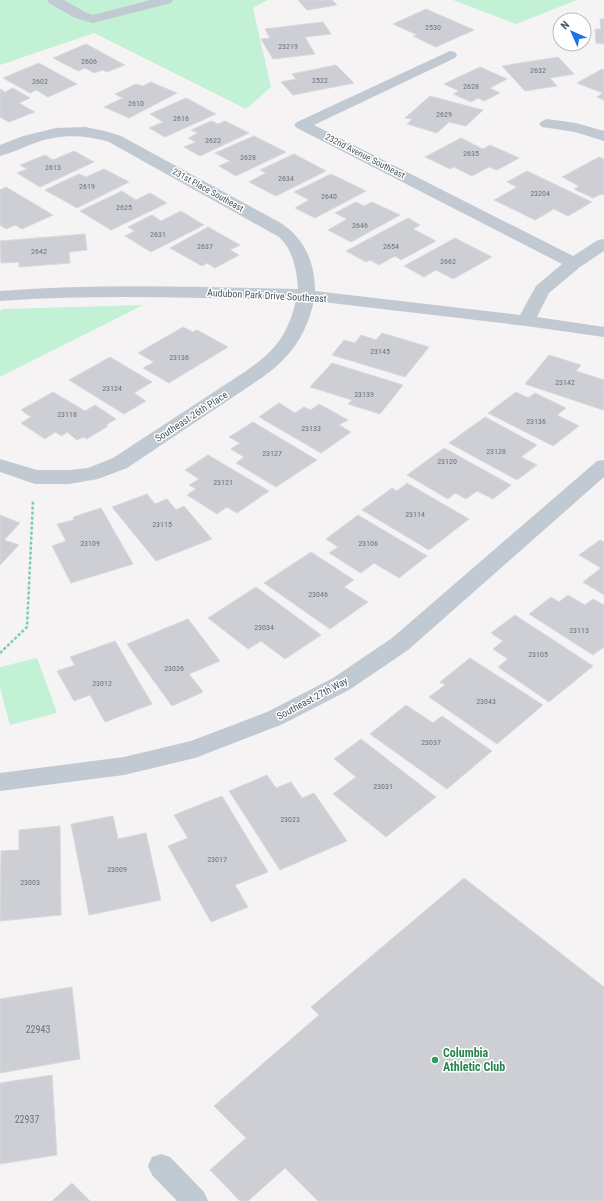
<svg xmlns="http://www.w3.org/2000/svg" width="604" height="1201" font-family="'Roboto Condensed',sans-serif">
  <rect width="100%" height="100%" fill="#f5f3f3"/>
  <!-- green -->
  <g fill="#c3f1d5">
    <path d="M0,0H268L253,8L271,87L246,109L94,33L0,65Z"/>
    <path d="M453,0H577L516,24Z"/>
    <path d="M143,305L0,377V311L3,309Z"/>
    <path d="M37,658L57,713L10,725L0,688V667Z"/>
  </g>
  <!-- building -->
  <g fill="#cdcfd5" stroke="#d7d9de">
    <path d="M298,0H332L337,5L307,10Z"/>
    <path d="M426,9L474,30L436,47L413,36L417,35L393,24Z"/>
    <path d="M600,19H604V44L596,43L595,29H601Z"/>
    <path d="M323,22L331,34L305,37L315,54L273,59L261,39L270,38L265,29Z"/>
    <path d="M86,44L125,65L107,72L103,70L94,73L85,68L78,71L53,58Z"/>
    <path d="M558,57L574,74L550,78L557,86L525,91L502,66Z"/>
    <path d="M39,63L77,84L48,97L36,90L30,93L3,78Z"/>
    <path d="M336,65L354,83L293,95L281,82L296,79L292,74Z"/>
    <path d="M480,67L507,79L490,88L500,93L484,101L478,98L471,102L453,94L459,91L444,84Z"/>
    <path d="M602,69L604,70V100L597,97L603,93L577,83Z"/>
    <path d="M151,82L177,93L129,118L104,107L123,98L115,94L136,84L143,86Z"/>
    <path d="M13,88L30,98L19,103L35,112L9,122L0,117V89L5,92Z"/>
    <path d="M430,96L483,110L466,126L449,122L437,133L407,124L412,119L405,118Z"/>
    <path d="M186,98L216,114L165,137L149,128L163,122L150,114Z"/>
    <path d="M211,121L218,124L225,121L249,133L200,156L184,147L196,142L188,138L198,133L191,130Z"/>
    <path d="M254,136L286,152L236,176L219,166L230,161L215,153Z"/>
    <path d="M461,138L483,149L490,145L519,158L497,170L489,167L472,176L454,167L450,169L425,157Z"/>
    <path d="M74,151L94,162L40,187L17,173L27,169L20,165L45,155L53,160Z"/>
    <path d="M294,154L326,171L276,196L249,182L266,173L260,170Z"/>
    <path d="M599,157L604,159V195L601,194L593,198L574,189L579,186L562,177Z"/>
    <path d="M104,169L129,182L77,208L45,190L79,174L86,177Z"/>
    <path d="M527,171L592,202L568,216L554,209L535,220L494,200L517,187L507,182Z"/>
    <path d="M331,174L366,191L315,218L295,208L309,200L294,192Z"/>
    <path d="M6,187L53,215L22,229L15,225L6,229L0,225V190Z"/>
    <path d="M122,191L136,200L150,193L167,203L111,230L80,211Z"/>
    <path d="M356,202L364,206L372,202L400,215L351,242L328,230L347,219L335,213Z"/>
    <path d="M181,211L204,225L151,252L125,236L135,231L128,227L152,215L161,221Z"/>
    <path d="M408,218L420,225L413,229L436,241L401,260L395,256L379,265L370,260L366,262L346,251Z"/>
    <path d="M208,227L240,245L230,250L239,255L215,268L207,263L202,266L170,248Z"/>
    <path d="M85,234L87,250L69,252L70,263L19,267V262L1,263L0,241Z"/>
    <path d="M455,238L492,257L453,279L436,270L424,277L404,266Z"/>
    <path d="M183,327L193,332L197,330L228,347L169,383L143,368L154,362L138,353Z"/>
    <path d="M382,333L429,347L405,377L332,355L344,340L355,343L361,335L376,340Z"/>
    <path d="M549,355L581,365L576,371L604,380V388L602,390H604V408L603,410L525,384Z"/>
    <path d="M110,357L152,382L134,393L146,401L124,414L69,380Z"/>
    <path d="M332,363L403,385L380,414L348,404L352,400L310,387Z"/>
    <path d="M53,392L85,411L95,405L116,419L106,425L108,426L87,439L83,437L77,440L67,432L62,436L55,432L45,439L21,423L31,417L21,410Z"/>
    <path d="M516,392L528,398L535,393L566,408L557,415L579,426L553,446L488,413Z"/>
    <path d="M279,403L295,413L304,407L311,410L319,404L348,420L339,425L351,432L321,453L259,417Z"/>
    <path d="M485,417L537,445L521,457L537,465L517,480L449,443Z"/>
    <path d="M253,422L317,460L276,487L236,463L244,457L231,449L240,443L229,437Z"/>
    <path d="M444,448L511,485L493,499L477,491L466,499L455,493L448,499L407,475Z"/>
    <path d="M208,455L269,491L237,513L227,507L217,514L187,495L196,489L189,485L199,479L185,470Z"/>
    <path d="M407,483L469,519L429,550L362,510L392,488L397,491Z"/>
    <path d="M147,494L155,504L167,499L176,510L184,506L212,539L156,561L112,507Z"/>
    <path d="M101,508L133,564L71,583L52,546L66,541L57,524L74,520L73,517Z"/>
    <path d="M0,515L20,523L4,540L19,545L0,565Z"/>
    <path d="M358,515L427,556L399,578L374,563L361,573L329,553L338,547L326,539Z"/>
    <path d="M600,540L604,542V595L583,582L601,568L579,555Z"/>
    <path d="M311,552L354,580L344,587L368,602L330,629L264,583Z"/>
    <path d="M256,587L321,635L285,659L261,641L248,649L208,618Z"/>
    <path d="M568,595L585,605L593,599L604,605V647L593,655L529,614L551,597L559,602Z"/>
    <path d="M515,615L593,666L549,702L498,667L508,659L493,649L503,641L491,633Z"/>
    <path d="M188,619L220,661L189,674L203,692L172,706L127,644Z"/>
    <path d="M115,641L152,704L105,722L90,695L74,701L57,671L75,665L70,657Z"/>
    <path d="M470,658L543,705L497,744L429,697L445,685L440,682Z"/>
    <path d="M406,705L433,723L442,716L492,751L447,789L370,734Z"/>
    <path d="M361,739L436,797L386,837L333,794L356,777L334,759Z"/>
    <path d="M267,775L276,788L291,782L302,798L314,793L347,841L280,870L229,791Z"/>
    <path d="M222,796L268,872L235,885L248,907L211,922L168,846L188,838L174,815Z"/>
    <path d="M113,816L118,839L146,833L161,900L89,915L71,824Z"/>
    <path d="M60,826L61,915L0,921L1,851L19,850V830Z"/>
    <path d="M464,878L604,987V1201H318L285,1168L248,1201H240L210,1170L246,1138L214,1106L319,1015L311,1007Z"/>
    <path d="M72,987L80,1059L0,1073V999Z"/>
    <path d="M52,1075L57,1155L0,1164V1083Z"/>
    <path d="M72,1183L90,1201H52Z"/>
  </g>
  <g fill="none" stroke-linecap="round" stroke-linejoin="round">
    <!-- path -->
    <path stroke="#7ad0a6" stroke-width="2.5" stroke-dasharray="3 2" stroke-linecap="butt" d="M0,653L27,627L33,501"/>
    <!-- service -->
    <path fill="#c1cad2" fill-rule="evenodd" d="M161,1154L170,1157L204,1192L208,1201H177L152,1175L148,1166L152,1157Z"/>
    <!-- minor -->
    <g fill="#c1cad2" fill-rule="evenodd">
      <path d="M47,0H64L85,12L93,15L150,0H173L171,3L93,23L75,18L49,3Z"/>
      <path d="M450,51L455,52L457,55L455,58L314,125L573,256L598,240L604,239V251L580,267L549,293L537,317L604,327V337L526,326L314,301C305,338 290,358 260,379L127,468L98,479L69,484H35L0,472V459L37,470H69L88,468L113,458L246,371C275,351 288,335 296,300C197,298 99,294 0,301V291C99,283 198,287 298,289C297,272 293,249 279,237L109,142C83,134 58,134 32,144C22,148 11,153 0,156V145L23,136L56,128L85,127L105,131L121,136L279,222C304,237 315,262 315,291L520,315L536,286L562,264L297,128L294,125L297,122Z"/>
      <path d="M547,119L576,123L604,131V141L575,132L542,127L539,124L542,121Z"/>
      <path d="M604,460V477L408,650L349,690L283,724L195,758L124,775L0,791V773L124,757L191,741L267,712L333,678L392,638L597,461Z"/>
    </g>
  </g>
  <!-- markers -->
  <circle fill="#2e9e5b" stroke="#fff" stroke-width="1.5" cx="435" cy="1060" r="4"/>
  <g text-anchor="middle" stroke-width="3" stroke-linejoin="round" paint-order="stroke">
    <!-- number labels -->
    <g font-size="8" fill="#6b747e">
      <text x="433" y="30">2530</text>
      <text x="288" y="49">23219</text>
      <text x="89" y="64">2606</text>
      <text x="538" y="73">2632</text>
      <text x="320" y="83">2522</text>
      <text x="40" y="84">2602</text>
      <text x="471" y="89">2628</text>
      <text x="136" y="106">2610</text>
      <text x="444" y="117">2629</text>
      <text x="181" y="121">2616</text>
      <text x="213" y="143">2622</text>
      <text x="471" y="156">2635</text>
      <text x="248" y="160">2628</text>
      <text x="53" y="170">2613</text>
      <text x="286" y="181">2634</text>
      <text x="87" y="189">2619</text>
      <text x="540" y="196">23204</text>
      <text x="329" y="199">2640</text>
      <text x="124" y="210">2625</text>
      <text x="360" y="228">2646</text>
      <text x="158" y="237">2631</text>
      <text x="205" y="249">2637</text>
      <text x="391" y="249">2654</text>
      <text x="39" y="254">2642</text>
      <text x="448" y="264">2662</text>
      <text x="380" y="354">23145</text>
      <text x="179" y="360">23136</text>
      <text x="565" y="385">23142</text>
      <text x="112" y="391">23124</text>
      <text x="364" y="397">23139</text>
      <text x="67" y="417">23118</text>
      <text x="536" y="424">23136</text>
      <text x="311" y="431">23133</text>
      <text x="496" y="454">23128</text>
      <text x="272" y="456">23127</text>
      <text x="447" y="464">23120</text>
      <text x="223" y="485">23121</text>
      <text x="415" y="517">23114</text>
      <text x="162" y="527">23115</text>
      <text x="90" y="546">23109</text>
      <text x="368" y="546">23106</text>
      <text x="318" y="597">23046</text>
      <text x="264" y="630">23034</text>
      <text x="579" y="633">23113</text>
      <text x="538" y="657">23105</text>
      <text x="174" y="671">23026</text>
      <text x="102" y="686">23012</text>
      <text x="486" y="704">23043</text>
      <text x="431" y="745">23037</text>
      <text x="383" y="789">23031</text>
      <text x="290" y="822">23023</text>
      <text x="217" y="862">23017</text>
      <text x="117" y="872">23009</text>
      <text x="30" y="885">23003</text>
    </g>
    <!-- far-street labels -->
    <g font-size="9" fill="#4a5661" stroke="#fff">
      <text transform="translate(365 156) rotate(27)" y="3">232nd Avenue Southeast</text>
      <text transform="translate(208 190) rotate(29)" y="3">231st Place Southeast</text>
    </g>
    <!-- street labels -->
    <g font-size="10" fill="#4a5661" stroke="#fff">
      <text transform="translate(267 295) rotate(3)" y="4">Audubon Park Drive Southeast</text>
      <text transform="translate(191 416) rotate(-33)" y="4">Southeast 26th Place</text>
      <text transform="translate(312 698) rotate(-28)" y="4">Southeast 27th Way</text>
    </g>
    <!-- near-number labels -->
    <g font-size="10" fill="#6b747e">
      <text x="38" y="1033">22943</text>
      <text x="27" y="1123">22937</text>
    </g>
    <!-- near-leisure labels -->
    <g font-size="12" font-weight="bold" fill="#27864d" stroke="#fff" text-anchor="start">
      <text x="443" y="1057">Columbia<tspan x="443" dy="14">Athletic Club</tspan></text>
    </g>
  </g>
  <!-- north arrow -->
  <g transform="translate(572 32) rotate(315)"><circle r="19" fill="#ffffff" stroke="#b7bbc0"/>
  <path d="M0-3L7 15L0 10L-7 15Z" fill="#1a73e8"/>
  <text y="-6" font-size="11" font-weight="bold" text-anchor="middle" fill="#4a5661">N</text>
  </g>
</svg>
